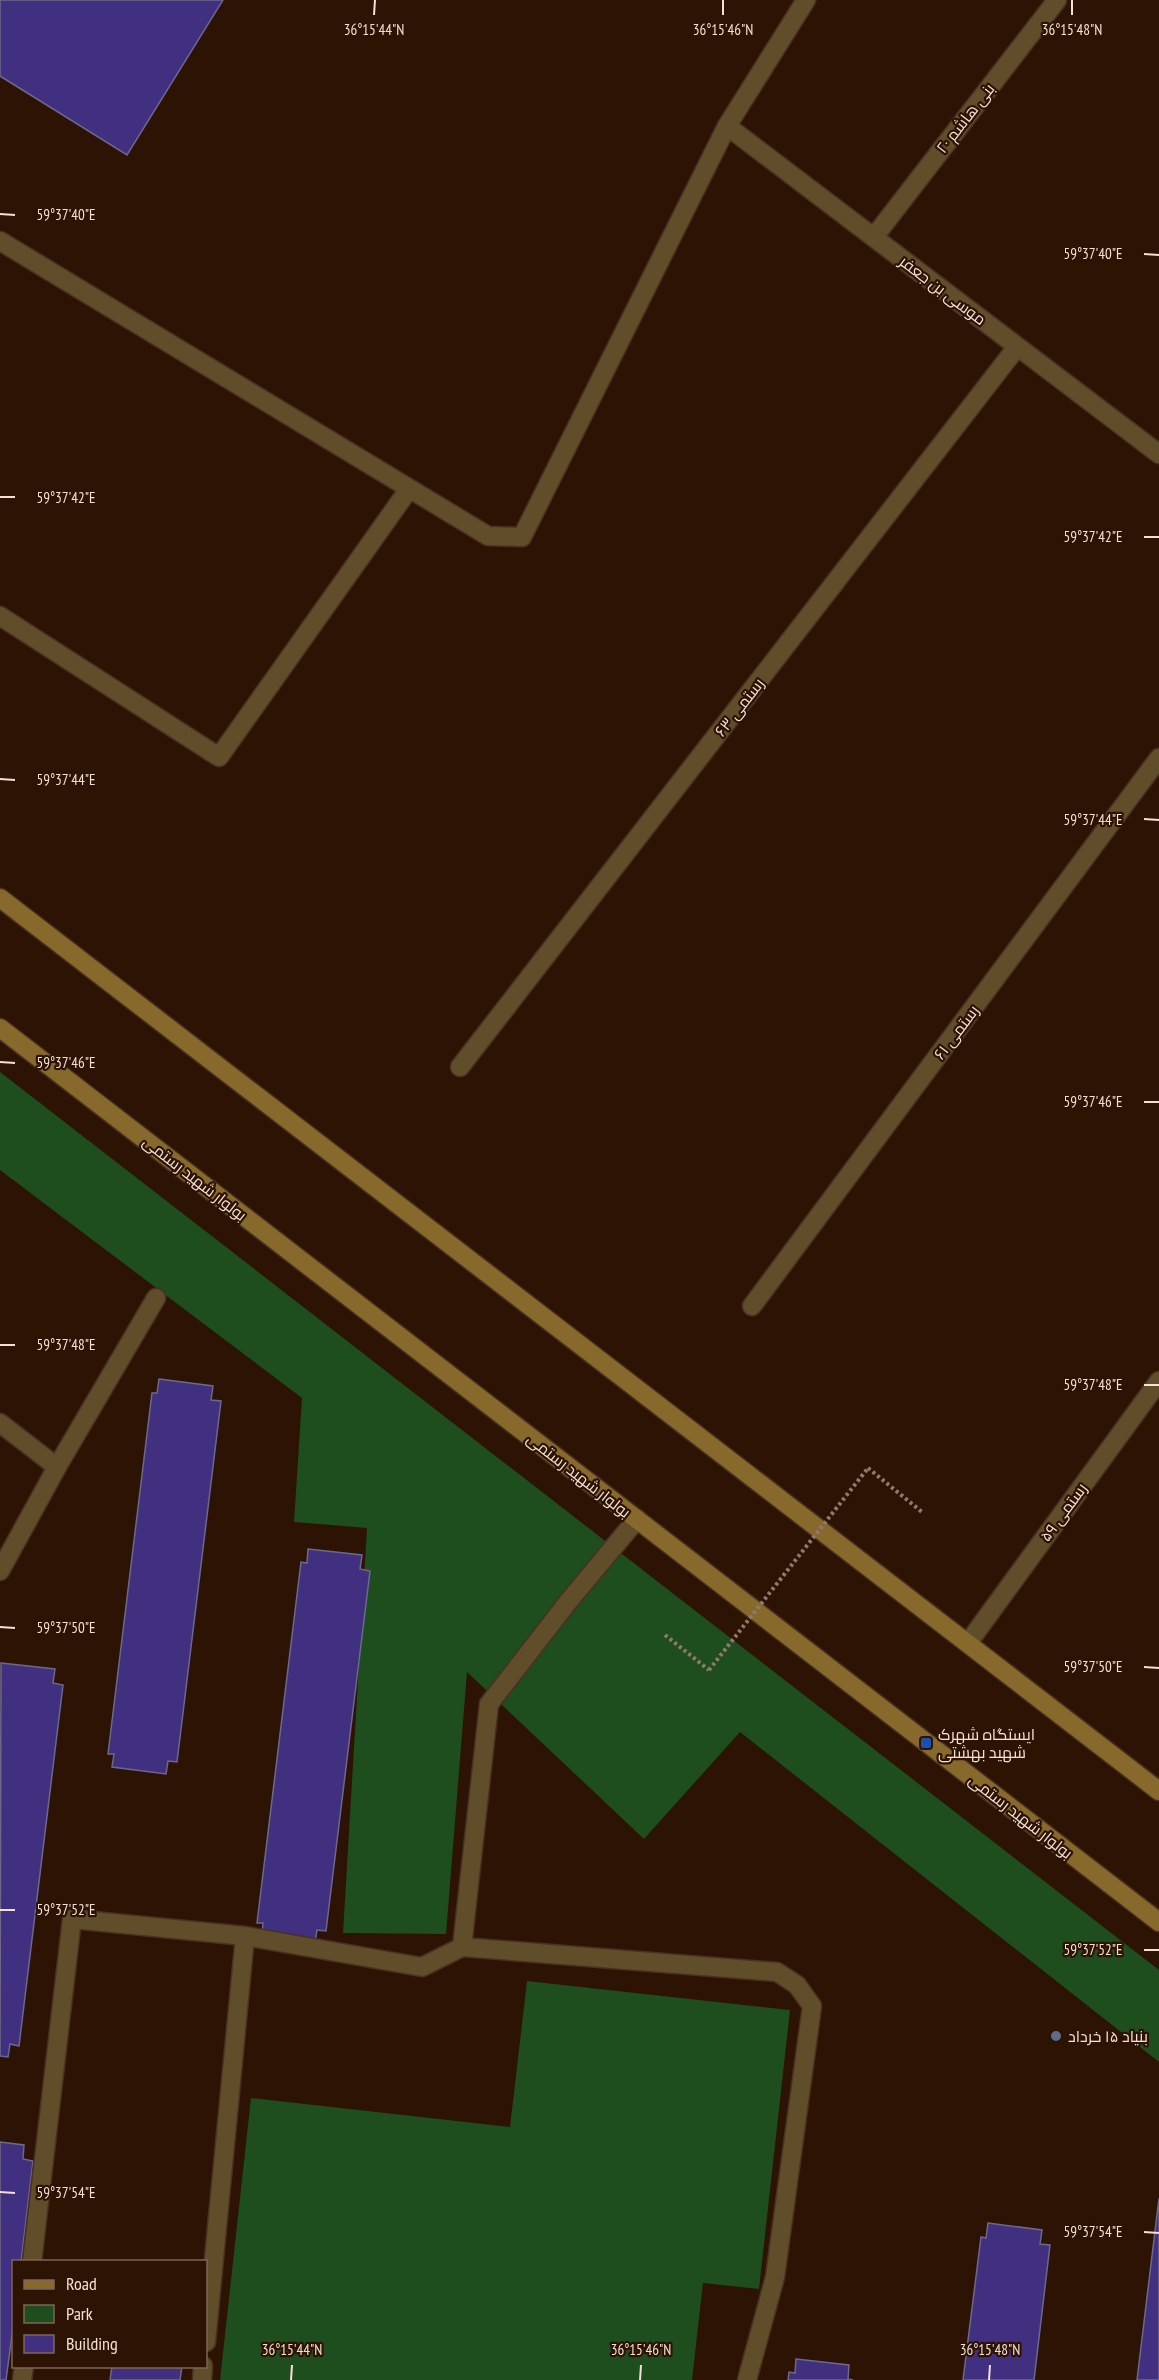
<svg xmlns="http://www.w3.org/2000/svg" width="1159" height="2380" font-family="'PT Sans Narrow',Cairo,sans-serif">
  <rect width="100%" height="100%" fill="#2d1304"/>
  <!-- green -->
  <g fill="#1e4d1e">
    <path d="M0,1072L1159,1970V2062L740,1732L644,1839L467,1672L446,1934L343,1933L367,1528L294,1522L302,1398L0,1170Z"/>
    <path d="M527,1981L790,2010L759,2289L703,2283L692,2380H220L251,2098L510,2127Z"/>
  </g>
  <!-- building -->
  <g fill="#413080" stroke="#6b6989" stroke-width="1.5">
    <path d="M0,0H223L127,155L0,76Z"/>
    <path d="M159,1379L213,1386L211,1400L221,1401L177,1762L168,1761L166,1774L112,1767L114,1754H108L152,1393H157Z"/>
    <path d="M308,1549L362,1555L360,1569L370,1571L326,1931L317,1930L315,1943L262,1937L263,1923H257L301,1562L307,1563Z"/>
    <path d="M1,1663L55,1669L53,1683L63,1685L19,2046L10,2044L8,2057L0,2056Z"/>
    <path d="M0,2142L24,2145L23,2159L33,2161L21,2262H14V2320L6,2380H0Z"/>
    <path d="M1159,2198V2380H1137Z"/>
    <path d="M988,2223L1042,2230L1040,2244L1050,2245L1034,2380H963L981,2237L986,2238Z"/>
    <path d="M796,2359L849,2365L848,2379L853,2380H788L789,2372L795,2373Z"/>
    <path d="M112,2366H182L180,2380H110Z"/>
  </g>
  <g fill="none" stroke-linecap="round" stroke-linejoin="round">
    <defs>
      <g id="street">
        <path d="M727,126L1159,454"/>
        <path d="M874,237L1057,0"/>
        <path d="M0,241L488,536L522,537L727,126L806,0"/>
        <path d="M0,616L219,757L409,489"/>
        <path d="M460,1067L1017,347"/>
        <path d="M752,1306L1159,758"/>
        <path d="M0,1423L57,1467"/>
        <path d="M637,1519L568,1602L489,1704L462,1947L777,1972L797,1985L812,2006L775,2277L747,2380"/>
        <path d="M0,1571L57,1467L156,1298"/>
        <path d="M968,1643L1159,1381"/>
        <path d="M32,2262L72,1919L245,1936L422,1967L462,1947"/>
        <path d="M206,2342L245,1936"/>
        <path d="M22,2380L24,2366"/>
        <path d="M202,2380L203,2366"/>
      </g>
      <g id="secondary">
        <path d="M0,898L1159,1791"/>
        <path d="M0,1028L1159,1922"/>
      </g>
    </defs>
    <!-- street casing -->
    <use href="#street" stroke="#493021" stroke-width="21"/>
    <!-- secondary casing -->
    <use href="#secondary" stroke="#493021" stroke-width="21"/>
    <!-- path -->
    <g stroke="#907a6d" stroke-width="4" stroke-dasharray="3 3" stroke-linecap="butt">
      <path d="M868,1468L922,1512"/>
      <path d="M665,1635L709,1670"/>
    </g>
    <!-- street -->
    <use href="#street" stroke="#604d29" stroke-width="18"/>
    <!-- secondary -->
    <use href="#secondary" stroke="#88692c" stroke-width="18"/>
    <!-- path-bridge -->
    <path stroke="#907a6d" stroke-width="4" stroke-dasharray="3 3" stroke-linecap="butt" d="M709,1670L868,1468"/>
  </g>
  <!-- ticks -->
  <path fill="none" stroke="#f3e0d6" stroke-width="2" d="M374,15L375,0M723,15V0M1072,15V0M0,214L15,215M1144,254L1159,255M0,497H15M1144,537H1159M0,779L15,780M1144,819L1159,820M0,1062L15,1063M1144,1102H1159M0,1345H15M1144,1385H1159M0,1627L15,1628M1144,1667L1159,1668M0,1910H15M1144,1950H1159M0,2192L15,2193M1144,2232L1159,2233M291,2380L292,2365M640,2380L641,2365M989,2380L990,2365"/>
  <!-- markers -->
  <rect fill="#1a4fb4" stroke="#2d1304" stroke-width="2" x="920" y="1737" width="12" height="12" rx="3"/>
  <circle fill="#5c6f8a" stroke="#2d1304" stroke-width="2" cx="1056" cy="2036" r="6"/>
  <g text-anchor="middle" stroke-width="4.5" stroke-linejoin="round" paint-order="stroke">
    <!-- street labels -->
    <g font-size="16" fill="#f3e0d6" stroke="#2d1304">
      <text transform="translate(965 118) rotate(-52)" y="6">بنی هاشم ۲۰</text>
      <text transform="translate(943 290) rotate(37)" y="6">موسی بن جعفر</text>
      <text transform="translate(739 707) rotate(-52)" y="6">رستمی ۶۳</text>
      <text transform="translate(956 1032) rotate(-53)" y="6">رستمی ۶۱</text>
      <text transform="translate(195 1178) rotate(38)" y="6">بولوار شهید رستمی</text>
      <text transform="translate(579 1475) rotate(38)" y="6">بولوار شهید رستمی</text>
      <text transform="translate(1063 1512) rotate(-54)" y="6">رستمی ۵۹</text>
      <text transform="translate(1021 1816) rotate(38)" y="6">بولوار شهید رستمی</text>
    </g>
    <!-- poi labels -->
    <g font-size="16" fill="#f3e0d6" stroke="#2d1304" text-anchor="start">
      <text x="938" y="1740">ایستگاه شهرک<tspan x="938" dy="18">شهید بهشتی</tspan></text>
      <text x="1068" y="2042">بنیاد ۱۵ خرداد</text>
    </g>
  </g>
  <g font-size="15" text-anchor="middle" fill="#f3e0d6" stroke="#2d1304" stroke-width="4.5" stroke-linejoin="round" paint-order="stroke">
    <text x="374" y="35">36°15'44"N</text>
    <text x="723" y="35">36°15'46"N</text>
    <text x="1072" y="35">36°15'48"N</text>
    <text x="66" y="220">59°37'40"E</text>
    <text x="1093" y="259">59°37'40"E</text>
    <text x="66" y="503">59°37'42"E</text>
    <text x="1093" y="542">59°37'42"E</text>
    <text x="66" y="785">59°37'44"E</text>
    <text x="1093" y="825">59°37'44"E</text>
    <text x="66" y="1068">59°37'46"E</text>
    <text x="1093" y="1107">59°37'46"E</text>
    <text x="66" y="1350">59°37'48"E</text>
    <text x="1093" y="1390">59°37'48"E</text>
    <text x="66" y="1633">59°37'50"E</text>
    <text x="1093" y="1672">59°37'50"E</text>
    <text x="66" y="1915">59°37'52"E</text>
    <text x="1093" y="1955">59°37'52"E</text>
    <text x="66" y="2198">59°37'54"E</text>
    <text x="1093" y="2237">59°37'54"E</text>
    <text x="292" y="2355">36°15'44"N</text>
    <text x="641" y="2355">36°15'46"N</text>
    <text x="990" y="2355">36°15'48"N</text>
  </g>
  <!-- legend -->
  <rect x="12" y="2260" width="195" height="108" fill="#2d1304" stroke="#7c6558" stroke-width="1.5"/>
  <rect x="24" y="2280" width="30" height="9" fill="#88692c" stroke="#7c6558" stroke-width="1.5"/>
  <text x="66" y="2290" font-size="18" fill="#f3e0d6">Road</text>
  <rect x="24" y="2305" width="30" height="18" fill="#1e4d1e" stroke="#7c6558" stroke-width="1.5"/>
  <text x="66" y="2320" font-size="18" fill="#f3e0d6">Park</text>
  <rect x="24" y="2335" width="30" height="18" fill="#413080" stroke="#7c6558" stroke-width="1.5"/>
  <text x="66" y="2350" font-size="18" fill="#f3e0d6">Building</text>
</svg>
